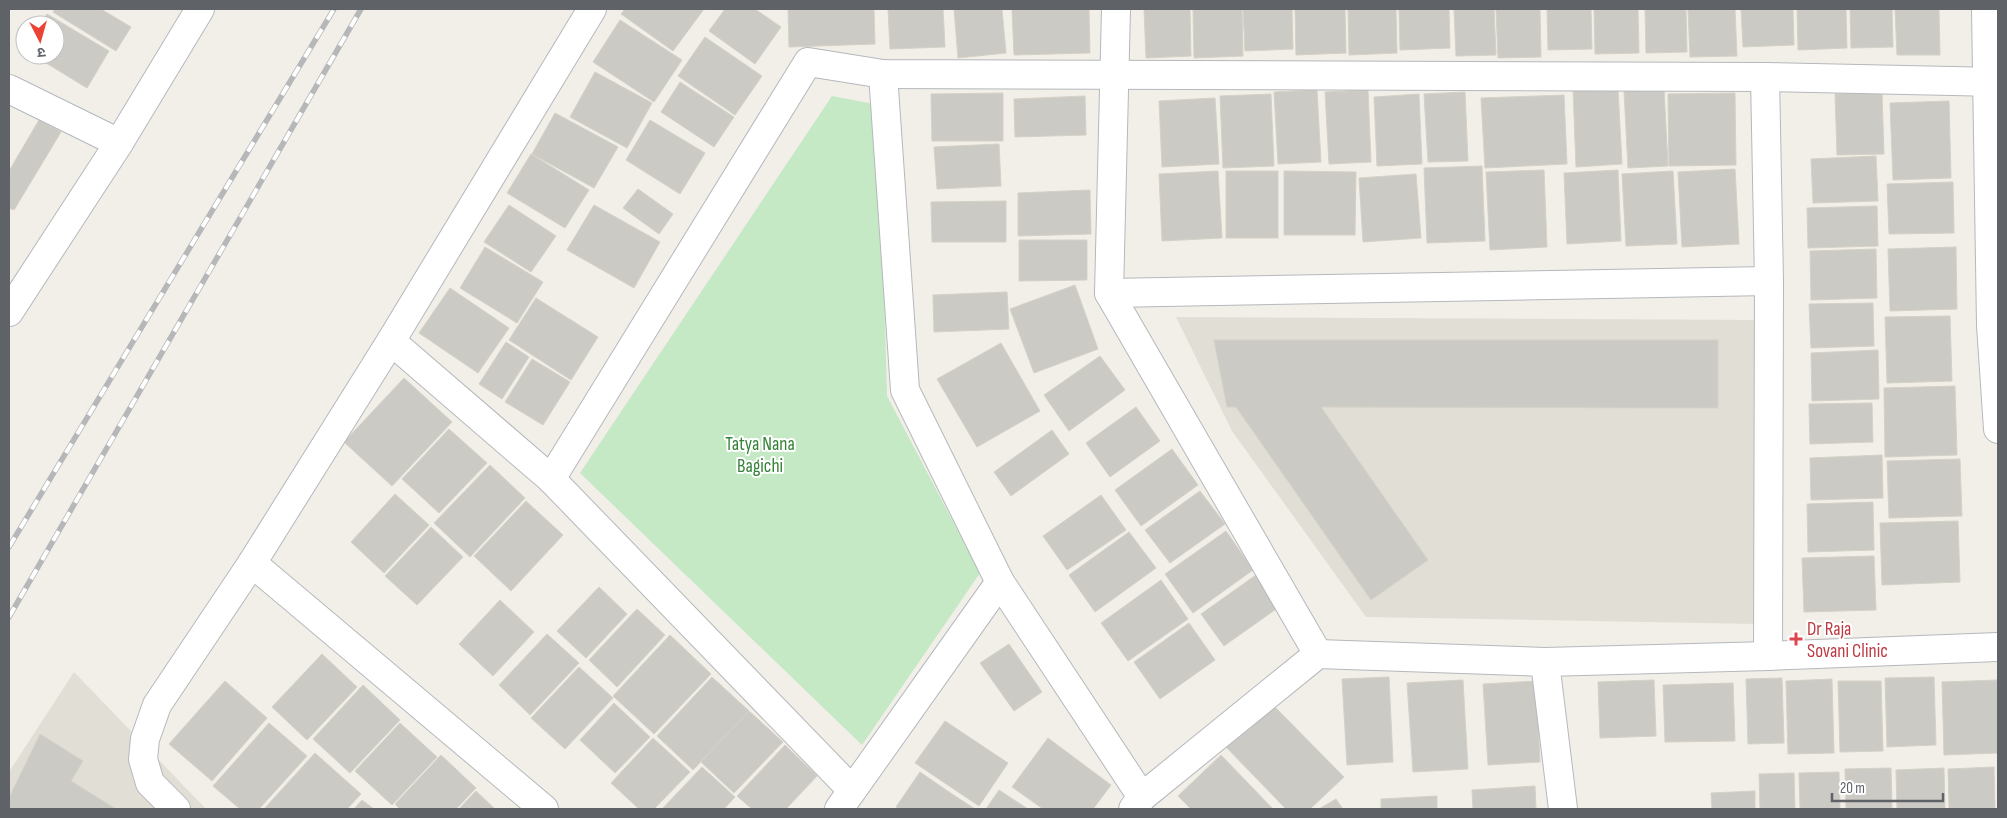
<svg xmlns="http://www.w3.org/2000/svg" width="2007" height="818" font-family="'Sofia Sans Condensed','Noto Sans Devanagari',sans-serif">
  <rect width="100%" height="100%" fill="#f1efe8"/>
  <!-- education -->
  <g fill="#e1ded6">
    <path d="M1176,317L1759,320L1757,624L1366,617L1232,431Z"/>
    <path d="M74,672L206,809H9V772Z"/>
  </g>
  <!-- green -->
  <path fill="#c5e8c5" d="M832,96L879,105L887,396L980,573L862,745L580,473Z"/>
  <!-- building -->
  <g fill="#cccac5" stroke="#d6d1c6">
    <path d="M55,9H101L131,27L116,51L53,12Z"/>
    <path d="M625,9H704L673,51L621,14Z"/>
    <path d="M725,9H755L781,27L755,64L709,31Z"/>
    <path d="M788,9H874L875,44L789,47Z"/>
    <path d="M888,9H943L945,47L890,49Z"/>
    <path d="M954,9H1002L1006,53L958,58Z"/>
    <path d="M1012,9H1089L1090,53L1014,55Z"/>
    <path d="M1144,9H1190L1191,56L1146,58Z"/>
    <path d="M1193,9H1242L1243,56L1194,58Z"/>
    <path d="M1243,9H1292L1293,49L1245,51Z"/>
    <path d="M1295,9H1345L1346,53L1296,55Z"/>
    <path d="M1348,9H1396L1397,53L1349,55Z"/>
    <path d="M1399,9H1449L1450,48L1400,50Z"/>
    <path d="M1454,9H1494L1496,55L1456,56Z"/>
    <path d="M1496,9H1540L1541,57L1498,58Z"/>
    <path d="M1547,9H1591L1592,49L1548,50Z"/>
    <path d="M1594,9H1638L1639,53L1595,54Z"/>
    <path d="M1645,9H1686L1687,52L1646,53Z"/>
    <path d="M1688,9H1735L1737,56L1690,57Z"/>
    <path d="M1741,9H1793L1794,45L1743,47Z"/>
    <path d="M1797,9H1846L1847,48L1798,50Z"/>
    <path d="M1850,9H1892L1893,47L1851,48Z"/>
    <path d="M1895,9H1939L1940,55H1897Z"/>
    <path d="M47,14L109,51L87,88L33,55H55V25H40Z"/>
    <path d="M620,20L682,60L654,102L593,62Z"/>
    <path d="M705,37L762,76L735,115L678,76Z"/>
    <path d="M595,72L652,103L627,148L570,117Z"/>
    <path d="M680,82L734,117L714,147L661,112Z"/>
    <path d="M1618,88L1622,164L1576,167L1573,89Z"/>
    <path d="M1664,89L1668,166L1628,168L1624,91Z"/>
    <path d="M1317,90L1321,162L1278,164L1274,92Z"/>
    <path d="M1368,90L1371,162L1329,164L1325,92Z"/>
    <path d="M1465,92L1468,161L1428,162L1424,94Z"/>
    <path d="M1882,92L1884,154L1837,155L1835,94Z"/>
    <path d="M1003,93V141H932L931,94Z"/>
    <path d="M1735,93L1736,165L1669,166L1668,94Z"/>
    <path d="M1271,94L1274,166L1223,168L1220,96Z"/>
    <path d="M1419,94L1422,164L1377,166L1374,97Z"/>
    <path d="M1564,95L1567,164L1485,168L1481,98Z"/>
    <path d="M1085,96L1086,135L1015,137L1014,99Z"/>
    <path d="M1215,98L1219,164L1162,167L1159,101Z"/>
    <path d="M1949,101L1951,178L1893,180L1890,103Z"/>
    <path d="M555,113L618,147L594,188L532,154Z"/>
    <path d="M39,120L61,132L14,210L9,208V171Z"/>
    <path d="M650,120L705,153L680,194L626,160Z"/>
    <path d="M999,144L1001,186L937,189L934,147Z"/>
    <path d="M531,154L589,190L565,228L507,193Z"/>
    <path d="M1876,156L1878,201L1813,203L1811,159Z"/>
    <path d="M1482,166L1485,241L1427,243L1424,168Z"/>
    <path d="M1735,169L1739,244L1682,247L1678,172Z"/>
    <path d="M1544,170L1547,247L1490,250L1486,172Z"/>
    <path d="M1618,170L1621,241L1567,244L1564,173Z"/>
    <path d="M1218,171L1222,238L1162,241L1159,174Z"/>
    <rect x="1226" y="171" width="52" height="67"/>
    <path d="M1284,171L1356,172L1355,235H1284Z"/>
    <path d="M1673,171L1677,244L1626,246L1622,174Z"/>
    <path d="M1416,174L1421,238L1363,242L1359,178Z"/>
    <path d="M1953,182L1954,233L1889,234L1887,184Z"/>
    <path d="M638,189L673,214L659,234L623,208Z"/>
    <path d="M1090,190L1091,234L1018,236V193Z"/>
    <path d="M1006,201V242H932L931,202Z"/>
    <path d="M509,205L556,236L531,272L484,242Z"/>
    <path d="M594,205L660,242L634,288L567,250Z"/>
    <path d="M1877,206L1878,246L1808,248L1807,208Z"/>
    <path d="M1019,240H1087V280L1019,281Z"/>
    <path d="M485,247L543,282L517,323L460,288Z"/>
    <path d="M1956,247L1957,309L1890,311L1888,249Z"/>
    <path d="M1876,249L1877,298L1811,300L1810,251Z"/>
    <path d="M1075,285L1098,349L1034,373L1010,309Z"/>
    <path d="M450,288L509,328L478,373L419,333Z"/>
    <path d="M1007,292L1009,329L934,332L933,295Z"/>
    <path d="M536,298L598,337L571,380L509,340Z"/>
    <path d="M1873,303L1874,346L1811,348L1809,304Z"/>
    <path d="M1950,316L1952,381L1887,383L1885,317Z"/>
    <path d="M1214,340H1718V408L1321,407L1428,560L1371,600L1236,407H1227Z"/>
    <path d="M506,342L529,357L502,399L479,384Z"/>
    <path d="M1001,343L1040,411L977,447L937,379Z"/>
    <path d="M1878,350L1879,399L1812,401L1811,353Z"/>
    <path d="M1100,356L1125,390L1069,431L1044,395Z"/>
    <path d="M532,359L570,382L543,425L505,402Z"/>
    <path d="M404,378L452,422L392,486L344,442Z"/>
    <path d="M1955,386L1957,455L1885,457L1884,388Z"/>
    <path d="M1872,403L1873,442L1810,444L1809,404Z"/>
    <path d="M1136,407L1160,441L1110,477L1086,443Z"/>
    <path d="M449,429L487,463L439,513L402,479Z"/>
    <path d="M1052,430L1069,454L1011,496L994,472Z"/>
    <path d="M1172,449L1198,485L1141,526L1115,490Z"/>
    <path d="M1882,455L1883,498L1811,500L1810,458Z"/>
    <path d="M1960,459L1962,516L1889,518L1887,461Z"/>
    <path d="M490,465L525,498L470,557L434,523Z"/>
    <path d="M1200,491L1225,524L1170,563L1145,530Z"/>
    <path d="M395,494L429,525L384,573L351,542Z"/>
    <path d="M1101,495L1126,530L1067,570L1043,536Z"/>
    <path d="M526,501L563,535L511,591L474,556Z"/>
    <path d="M1873,502L1874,550L1808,552L1807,504Z"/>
    <path d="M1958,521L1960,582L1882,585L1880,523Z"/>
    <path d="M431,527L463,557L417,605L385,576Z"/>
    <path d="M1226,531L1253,570L1193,613L1165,574Z"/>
    <path d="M1129,532L1156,568L1095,612L1069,575Z"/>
    <path d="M1874,556L1876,610L1804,612L1802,558Z"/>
    <path d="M1256,575L1279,607L1224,646L1201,614Z"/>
    <path d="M1161,580L1188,619L1128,661L1101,623Z"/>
    <path d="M599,587L627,614L586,658L557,631Z"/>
    <path d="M500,600L534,632L493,676L459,644Z"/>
    <path d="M637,609L665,635L617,687L589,660Z"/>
    <path d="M1189,623L1215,660L1160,699L1134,662Z"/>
    <path d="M547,634L579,663L530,715L499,685Z"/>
    <path d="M670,635L711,674L654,734L613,696Z"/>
    <path d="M1009,644L1042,692L1014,711L980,663Z"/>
    <path d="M322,654L357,687L307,740L272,707Z"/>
    <path d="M579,667L613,698L565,749L531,718Z"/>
    <path d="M712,677L749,711L693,770L657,736Z"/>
    <path d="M1389,677L1393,762L1347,765L1342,679Z"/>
    <path d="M1934,677L1936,745L1887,747L1885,678Z"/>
    <path d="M1782,678L1784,743L1748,744L1746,679Z"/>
    <path d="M1832,679L1834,753L1788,754L1786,681Z"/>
    <path d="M1463,680L1468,769L1413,772L1407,683Z"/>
    <path d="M1654,680L1656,736L1600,738L1598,682Z"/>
    <path d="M1998,680V753L1944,755L1942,682Z"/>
    <path d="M225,681L267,718L212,781L169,744Z"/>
    <path d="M1536,681L1540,762L1488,765L1483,684Z"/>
    <path d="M1838,681H1881L1883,751L1840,752Z"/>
    <path d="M1733,683L1735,741L1665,742L1663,685Z"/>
    <path d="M363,685L400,720L350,773L313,739Z"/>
    <path d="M614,703L650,737L615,773L580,740Z"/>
    <path d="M1271,703L1344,777L1310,809H1286L1226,747Z"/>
    <path d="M749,711L783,742L734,793L701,762Z"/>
    <path d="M945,721L1008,763L979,806L915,763Z"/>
    <path d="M269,723L307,756L259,809H240L213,786Z"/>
    <path d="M400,723L437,757L392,805L355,771Z"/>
    <path d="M40,734L83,761L71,781L116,809H9V798Z"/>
    <path d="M653,738L690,772L654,809H639L611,783Z"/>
    <path d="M1048,738L1111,785L1093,809H1043L1012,787Z"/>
    <path d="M785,745L817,776L786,809H752L737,796Z"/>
    <path d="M315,753L361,794L347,809H264Z"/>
    <path d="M441,755L476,788L456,809H400L395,804Z"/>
    <path d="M1221,755L1273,809H1191L1178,796Z"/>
    <path d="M702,767L735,797L724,809H662Z"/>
    <path d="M1994,767L1995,809H1949L1948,769Z"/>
    <path d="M1891,768L1892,809H1846L1845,769Z"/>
    <path d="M1944,768L1945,809H1897L1896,770Z"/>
    <path d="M920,772L949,792L975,809H899L896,807Z"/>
    <path d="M1839,772L1840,809H1800L1799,773Z"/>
    <path d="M1794,773L1795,809H1760L1759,774Z"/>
    <path d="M1535,786L1536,809H1473L1472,790Z"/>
    <path d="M999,790L1028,809H986Z"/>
    <path d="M476,791L495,809H459Z"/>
    <path d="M1755,791V809H1712L1711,793Z"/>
    <path d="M1437,796V809H1381V799Z"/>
    <path d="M1336,799L1343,809H1319Z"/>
    <path d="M362,800L374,809H354Z"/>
  </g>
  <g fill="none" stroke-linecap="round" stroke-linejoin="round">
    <defs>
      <g id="street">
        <path d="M1116,9L1109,293L1318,654"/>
        <path d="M1986,9L1991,325L1998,429"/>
        <path d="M883,74L905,390L1000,582L1142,797"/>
        <path d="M1765,77L1769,281L1768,656"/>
        <path d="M9,89L119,143"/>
        <path d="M1109,293L1769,281"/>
        <path d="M9,312L119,143L200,9"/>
        <path d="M391,341L551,479L852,790"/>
        <path d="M551,479L808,62L883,74L1765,77L1998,82"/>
        <path d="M252,563L544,809"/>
        <path d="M1545,662L1563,809"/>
        <path d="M176,809L150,783L143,759L145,739L157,705L252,563L391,341L592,9"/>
        <path d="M839,809L1000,582"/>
        <path d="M1133,809L1142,797L1318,654L1545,662L1768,656L1998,647"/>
      </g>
    </defs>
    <!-- street casing -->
    <use href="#street" stroke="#b5b8bc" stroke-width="30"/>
    <!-- street -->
    <use href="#street" stroke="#fff" stroke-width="28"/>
    <defs>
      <g id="rail">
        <path d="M9,547L334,9"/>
        <path d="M9,617L361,9"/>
      </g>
    </defs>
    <!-- rail casing -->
    <use href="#rail" stroke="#b6b7b8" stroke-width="5.5"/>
    <!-- rail -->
    <use href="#rail" stroke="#fff" stroke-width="4" stroke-dasharray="11" stroke-linecap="butt"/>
  </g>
  <!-- markers -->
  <path fill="#e0444e" stroke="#fff" stroke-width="2" d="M1793.5 631.5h5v5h5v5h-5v5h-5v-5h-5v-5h5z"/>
  <g text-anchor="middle" stroke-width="4" stroke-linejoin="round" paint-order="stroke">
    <!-- park labels -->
    <g font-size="19" fill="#348238" stroke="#fff">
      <text x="760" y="450">Tatya Nana<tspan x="760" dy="22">Bagichi</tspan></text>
    </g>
    <!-- health labels -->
    <g font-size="19" fill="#be3a42" stroke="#fff" text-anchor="start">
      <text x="1807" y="635">Dr Raja<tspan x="1807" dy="22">Sovani Clinic</tspan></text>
    </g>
  </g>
  <!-- border -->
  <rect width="2007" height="818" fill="none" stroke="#5f6368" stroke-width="20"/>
  <!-- north arrow -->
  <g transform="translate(40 40) rotate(174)"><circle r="24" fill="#ffffff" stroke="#bfc1c3"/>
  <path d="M0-4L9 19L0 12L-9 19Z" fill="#ea4335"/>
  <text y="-8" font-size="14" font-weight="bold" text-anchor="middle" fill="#5f6368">उ</text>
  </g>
  <!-- scale -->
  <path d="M1832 793v8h111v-8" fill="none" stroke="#5f6368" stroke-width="2.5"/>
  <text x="1840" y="793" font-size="15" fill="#5f6368" stroke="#ffffff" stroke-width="4" paint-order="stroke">20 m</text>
</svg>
